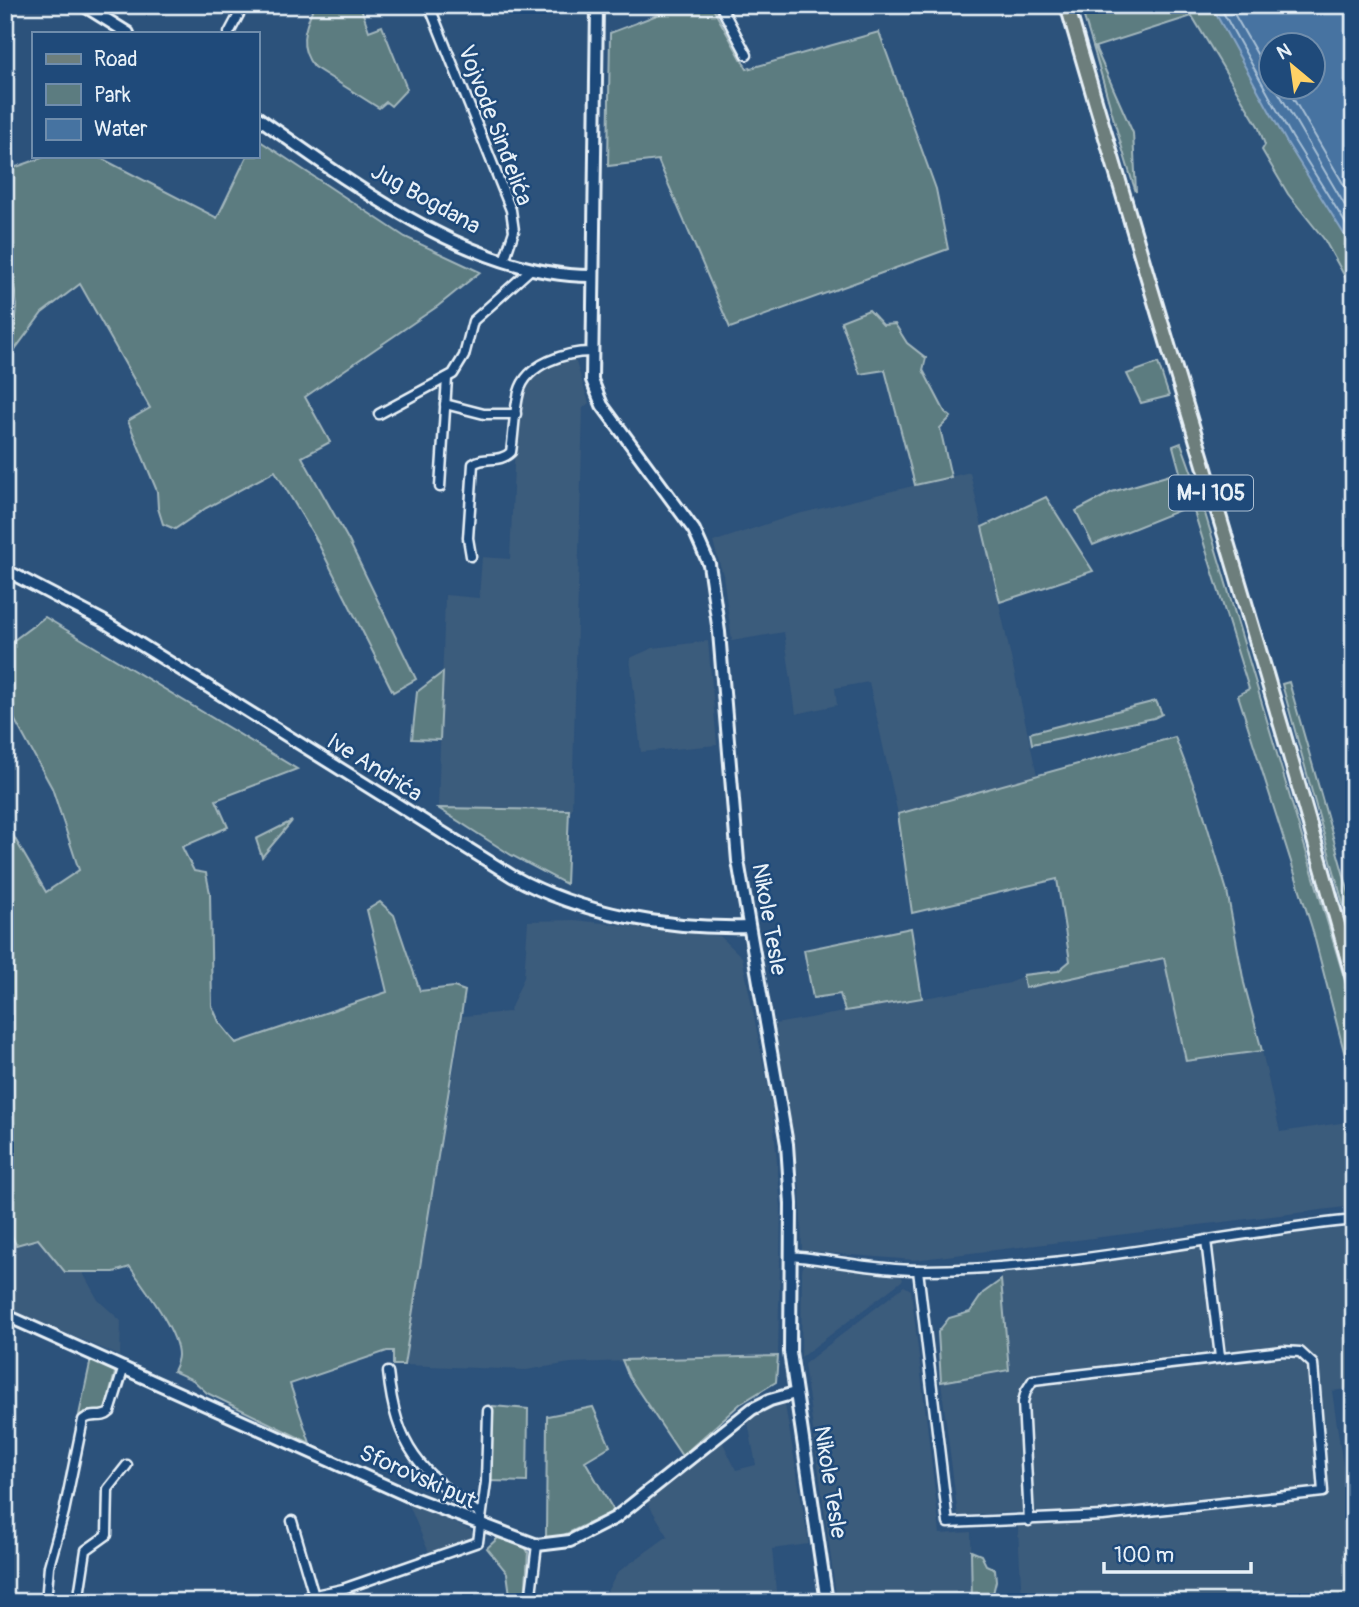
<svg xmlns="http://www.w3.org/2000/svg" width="1359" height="1607" font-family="Pangolin,sans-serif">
  <rect width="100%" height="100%" fill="#2c527b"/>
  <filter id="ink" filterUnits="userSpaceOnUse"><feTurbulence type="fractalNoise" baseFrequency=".0143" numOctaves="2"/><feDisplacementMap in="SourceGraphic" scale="14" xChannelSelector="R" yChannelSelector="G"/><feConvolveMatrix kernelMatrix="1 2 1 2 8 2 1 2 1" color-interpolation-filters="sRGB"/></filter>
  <g filter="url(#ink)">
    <!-- built -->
    <g fill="#3b5b7c">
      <path d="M574,356L589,403L583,408L572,810L438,808L445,595L479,598L482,557L510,559L515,443L523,393L534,376L560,359Z"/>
      <path d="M970,472L1037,775L898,814L869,682L835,688L837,705L796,714L784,632L732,641L723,575L713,542L794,515Z"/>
      <path d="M708,641L717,745L641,752L630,658L653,648Z"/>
      <path d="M575,920L720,936L742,957L772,1106L781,1208L778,1356L571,1363L526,1370L404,1365L463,1016L509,1012L524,977L528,921Z"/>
      <path d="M1165,957L1186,1061L1262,1051L1280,1132L1354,1121V1206L914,1260L802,1251L800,1189L775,1024L1010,983L1023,975L1025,988Z"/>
      <path d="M1354,1227V1388L1332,1391L1354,1541V1602H1022L1017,1512L958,1516L941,1382L1009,1370L1000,1269Z"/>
      <path d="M38,1239L64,1271L83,1273L98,1300L121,1321L120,1356L14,1311L5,1289V1254L16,1245Z"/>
      <path d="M809,1262L902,1277L903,1280L801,1357L802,1271L803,1265Z"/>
      <path d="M904,1286L911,1290L940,1534L971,1532L972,1602H837L804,1364Z"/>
      <path d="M785,1405L809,1544L772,1549L777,1602H601L618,1572L668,1536L647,1502L723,1443L736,1470L756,1465L748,1422L761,1411Z"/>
      <path d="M409,1505L422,1508L472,1531V1538L430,1555Z"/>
    </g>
    <!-- green -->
    <g fill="#5c7c80" stroke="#a2b6bc" stroke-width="2">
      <path d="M314,5H360L369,31L382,26L407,89L391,106L386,102L379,108L314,67C297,46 305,28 314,5Z"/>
      <path d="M683,5H711L747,69L879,32L936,189L948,249L730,328L658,160L608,166L610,33Z"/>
      <path d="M1080,5H1211L1354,250V293L1324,239L1288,194L1262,150L1265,145L1258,126L1192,16L1095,47L1133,133L1136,192C1115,131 1101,67 1080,5Z"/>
      <path d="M257,139L405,237L480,272L438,306L305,397L330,442L302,457L349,541L416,679L393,692L315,537L275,471L206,508L175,529L163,524L158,508L157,491L128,421L150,408L80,284L42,313L13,352L17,306L5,230V171L47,156H97L217,218L247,156H257Z"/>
      <path d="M869,310L883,325L895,324L907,343L926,358L923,370L945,412L951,417L940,428L951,477L915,485L885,370L860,374L841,321Z"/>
      <path d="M1158,363L1169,396L1141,403L1127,374Z"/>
      <path d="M1181,443L1198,490L1354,1011V1090L1312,928L1238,695L1249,689L1192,505L1093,545L1076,511L1112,492L1180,472L1173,446Z"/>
      <path d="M1046,497L1093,571L1000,602L982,527Z"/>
      <path d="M45,617L297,769L216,800L228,827L182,847L194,871L206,873L210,893L212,1006L219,1022L236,1043L387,992L367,910L380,902L394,915L420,991L454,987L465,991L404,1365H393V1351H387L290,1384L310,1443L207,1393L193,1380L173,1371C175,1367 178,1360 178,1355C178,1331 144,1287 130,1267L114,1272H65L38,1239L16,1245L5,1220V1064L9,1047L5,1037V834L11,832L46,892L79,870L52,788L5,702V641L14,640Z"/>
      <path d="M443,672L440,740L412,739L417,692Z"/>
      <path d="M1289,682L1354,911V943L1282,684Z"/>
      <path d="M1156,701L1162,714L1154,718L1032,744L1030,733Z"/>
      <path d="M1175,737L1200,802L1227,891L1244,983L1262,1051L1186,1061L1164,958L1025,988L1023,975L1058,971L1070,961L1057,879L912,913L898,814Z"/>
      <path d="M438,808L569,810L566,884L511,855Z"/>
      <path d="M292,821L262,857L256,839Z"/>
      <path d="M911,928L922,998L845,1011L840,994L813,998L804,950Z"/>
      <path d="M1001,1280L1009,1370L941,1382L938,1332L949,1318L970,1312L983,1293Z"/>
      <path d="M778,1356L776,1382L740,1404L682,1456L629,1377L622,1360Z"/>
      <path d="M91,1359L116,1369L105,1411H89L79,1415Z"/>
      <path d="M493,1406L528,1409L527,1482L490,1481Z"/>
      <path d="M593,1407L610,1446L585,1461L614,1511L562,1536L546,1538L547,1416Z"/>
      <path d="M498,1538L525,1547L528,1552L525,1602H511L507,1573L487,1548Z"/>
      <path d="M971,1551L981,1555L986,1565L995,1569L996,1581L991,1602H972Z"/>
    </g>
    <!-- water -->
    <path fill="#4673a1" stroke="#87a5c4" stroke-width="2" fill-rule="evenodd" d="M1211,5H1352L1354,250L1286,141ZM1272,46H1314V88H1272Z"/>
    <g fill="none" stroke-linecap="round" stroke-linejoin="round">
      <!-- shore -->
      <g stroke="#a7bfd5" stroke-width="2">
        <path d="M1219,5L1292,137L1354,237"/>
        <path d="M1229,5L1272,80"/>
        <path d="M1276,88L1354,221"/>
        <path d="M1287,88L1354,202"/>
      </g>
      <defs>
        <g id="minor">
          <path d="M429,5L511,210L514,231L504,261"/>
          <path d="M720,5L747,55"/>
          <path d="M229,33L244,5"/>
          <path d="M5,293L9,322L5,353"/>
          <path d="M445,404L484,414H516"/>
          <path d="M379,414L453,374L464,356L473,321L531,269"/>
          <path d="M440,487L447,378"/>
          <path d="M471,556L468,538L473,464C485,455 499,464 511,452C514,433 514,411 519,392C527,363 566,352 591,352"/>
          <path d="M1206,1240L1220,1357"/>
          <path d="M791,1256C834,1260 875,1270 919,1270C1064,1271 1209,1235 1354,1220"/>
          <path d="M918,1270L948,1523L1103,1516L1323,1492L1313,1364L1300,1352L1283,1351L1033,1380L1026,1391L1023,1402L1029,1521"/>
          <path d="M388,1372C396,1448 420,1472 480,1514"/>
          <path d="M292,1521L314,1596"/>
          <path d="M46,1602L49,1566L64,1512L83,1420C92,1412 102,1420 110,1412L124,1367"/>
          <path d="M78,1602L86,1550L107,1535L108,1489L127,1465"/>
          <path d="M282,1602L343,1589L478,1542L486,1482L488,1411"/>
          <path d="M530,1602L537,1545"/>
        </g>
        <g id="tertiary">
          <path d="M83,5L128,33"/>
          <path d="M597,5L592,380L602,405L694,530L709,564L719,632L738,861L787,1144L791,1204L790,1352L827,1602"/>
          <path d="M257,117C351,183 472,276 591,276"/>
          <path d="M5,570L103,621L512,876C583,915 668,929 749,927"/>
          <path d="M5,1315L413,1498L537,1545L570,1541L615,1518L752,1409L770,1400L795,1393"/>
        </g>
        <path id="primary" d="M1067,5C1162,331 1264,655 1354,982"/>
      </defs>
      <!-- minor casing -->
      <use href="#minor" stroke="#e8f1f8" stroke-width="13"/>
      <!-- tertiary casing -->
      <use href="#tertiary" stroke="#e8f1f8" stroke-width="16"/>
      <!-- primary casing -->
      <use href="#primary" stroke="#e8f1f8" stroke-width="18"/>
      <!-- minor -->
      <use href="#minor" stroke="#1f4a7a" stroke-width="8"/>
      <!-- tertiary -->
      <use href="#tertiary" stroke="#1f4a7a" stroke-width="10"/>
      <!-- primary -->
      <use href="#primary" stroke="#6d7e7c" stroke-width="12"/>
    </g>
  </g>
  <g text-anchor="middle" stroke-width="5" stroke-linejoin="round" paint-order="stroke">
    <!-- shield labels -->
    <rect fill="#1f4a7a" stroke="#acbfd2" stroke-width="2" x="1169" y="475.5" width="84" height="35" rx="5"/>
    <g font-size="21" font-weight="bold" fill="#e8f1f8">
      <text x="1211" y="500">M-I 105</text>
    </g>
    <!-- street labels -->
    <g font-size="23" fill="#e8f1f8" stroke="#1f4a7a">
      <text transform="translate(496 125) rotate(69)" y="8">Vojvode Sinđelića</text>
      <text transform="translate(426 198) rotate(29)" y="8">Jug Bogdana</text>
      <text transform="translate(375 767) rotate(32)" y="8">Ive Andrića</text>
      <text transform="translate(770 919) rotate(80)" y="8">Nikole Tesle</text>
      <text transform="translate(418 1476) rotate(24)" y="8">Sforovski put</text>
      <text transform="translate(831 1482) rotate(81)" y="8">Nikole Tesle</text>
    </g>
  </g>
  <!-- margin -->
  <rect width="1359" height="1607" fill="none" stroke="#1f4a7a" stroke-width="28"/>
  <rect x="14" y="14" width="1331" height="1579" fill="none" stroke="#e8f1f8" stroke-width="2.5" filter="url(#ink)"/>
  <!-- legend -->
  <rect x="32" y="32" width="228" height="126" fill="#1f4a7a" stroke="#6f8dac" stroke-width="2"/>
  <rect x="46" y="54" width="35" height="10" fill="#6d7e7c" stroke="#6f8dac" stroke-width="2"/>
  <text x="94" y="66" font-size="21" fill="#e8f1f8">Road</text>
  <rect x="46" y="84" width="35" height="21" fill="#5c7c80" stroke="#6f8dac" stroke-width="2"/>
  <text x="94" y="102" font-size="21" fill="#e8f1f8">Park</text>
  <rect x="46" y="119" width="35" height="21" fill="#4673a1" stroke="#6f8dac" stroke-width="2"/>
  <text x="94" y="136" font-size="21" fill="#e8f1f8">Water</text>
  <!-- north arrow -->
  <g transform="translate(1292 66) rotate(331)"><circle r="33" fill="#1f4a7a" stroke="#6f8dac" stroke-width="2"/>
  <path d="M0-5L12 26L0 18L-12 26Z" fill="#ffd166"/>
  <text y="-10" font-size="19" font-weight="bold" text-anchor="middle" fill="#e8f1f8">N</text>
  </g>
  <!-- scale -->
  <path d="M1104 1562v10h147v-10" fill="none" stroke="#e8f1f8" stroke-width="3.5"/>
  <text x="1114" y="1562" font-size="21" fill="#e8f1f8" stroke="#1f4a7a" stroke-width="5" paint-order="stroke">100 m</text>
</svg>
